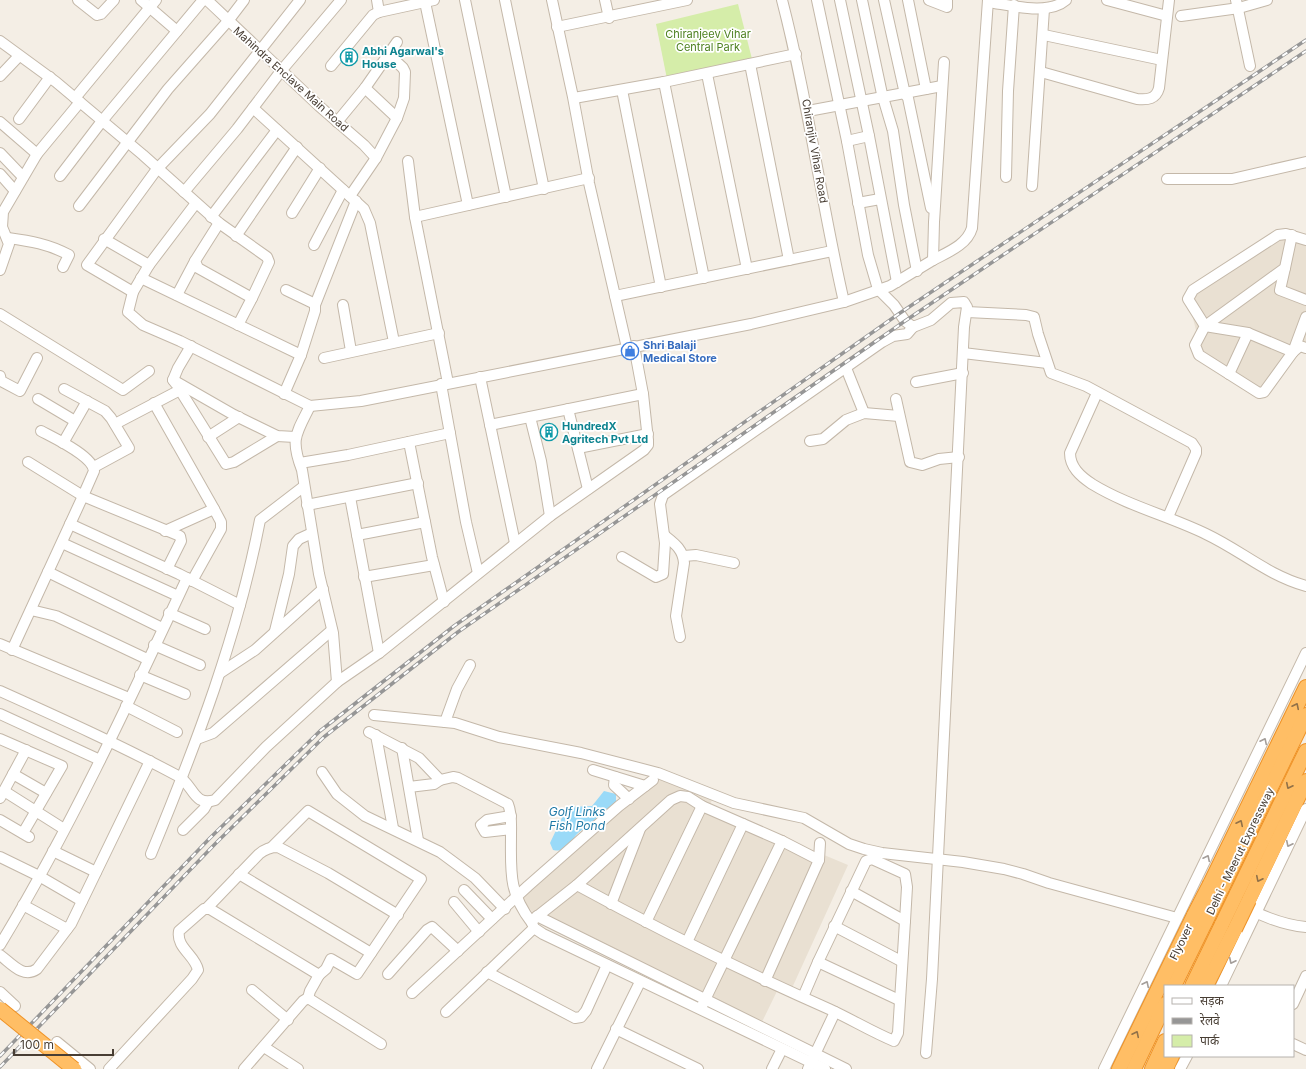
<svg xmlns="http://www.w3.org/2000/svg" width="1306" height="1069" font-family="Inter,'Noto Sans Devanagari',sans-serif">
  <rect width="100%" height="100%" fill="#f4eee5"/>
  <!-- residential -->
  <g fill="#e9e0d2">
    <path d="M1278,235L1306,242V348L1300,347L1264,392L1199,355L1198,338L1188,299Z"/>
    <path d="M660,777L712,800L709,807L848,865L792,988L781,983L761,1024L538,918L519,897Z"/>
  </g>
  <!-- green -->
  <path fill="#d5eda9" d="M738,4L752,59L667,79L656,24Z"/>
  <!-- water -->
  <path fill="#9adaf8" d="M604,791L616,794V806L594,820L591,827C588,828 585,828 582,830C570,837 571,854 553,850L550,843L567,807L592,806Z"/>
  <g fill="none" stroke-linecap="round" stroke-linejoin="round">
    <defs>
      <g id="minor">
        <path d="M78,0L97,15L101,14L114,0"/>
        <path d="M141,0L177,31"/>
        <path d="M207,0L319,106L364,145L376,158"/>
        <path d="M377,0L379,12"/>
        <path d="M465,0L506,197"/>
        <path d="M505,0L544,189"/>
        <path d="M552,0L573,97L589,183L627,348"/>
        <path d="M605,0L609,18"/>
        <path d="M782,0C808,100 821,202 844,302"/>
        <path d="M817,0L847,141L868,255L878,289L894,305L905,321L913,327L931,320L951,303L964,302L967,307L964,327L932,979L926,1053"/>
        <path d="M840,0L869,136L897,282"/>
        <path d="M862,0L882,94L893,131L904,205L917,271"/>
        <path d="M884,0L905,94L908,98L931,208"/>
        <path d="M908,0L926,89"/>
        <path d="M929,0L947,7V0"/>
        <path d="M1107,0L1167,16"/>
        <path d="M1236,0L1250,66"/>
        <path d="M425,2L468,205"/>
        <path d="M988,2C1010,5 1048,16 1066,0"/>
        <path d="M1181,16L1239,8L1267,0"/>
        <path d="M557,27L687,0"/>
        <path d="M1044,35L1162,60"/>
        <path d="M0,41L56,82L143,155L219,223L267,257L269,262L252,298"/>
        <path d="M750,64L789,260"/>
        <path d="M331,66L373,15L379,12L434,0"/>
        <path d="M1041,72L1137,99C1148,100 1156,99 1159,88L1169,0"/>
        <path d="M707,74L747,269"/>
        <path d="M0,76L19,56"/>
        <path d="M664,82L704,278"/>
        <path d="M365,88L397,118"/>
        <path d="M622,90L661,287"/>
        <path d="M75,98L156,0"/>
        <path d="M574,98L664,82L796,54"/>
        <path d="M253,108L364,209L370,223L394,342"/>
        <path d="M808,111L942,86"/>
        <path d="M19,119L50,77"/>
        <path d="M0,122L37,154"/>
        <path d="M337,122L365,88L397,42"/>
        <path d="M847,141L869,136"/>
        <path d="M0,153L23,177"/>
        <path d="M408,161L415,217L448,383"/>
        <path d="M0,174L15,191"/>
        <path d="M60,176L102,121L203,0"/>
        <path d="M1006,177L1008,91L1014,5"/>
        <path d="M1167,179H1232L1306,162"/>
        <path d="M1032,186L1044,9"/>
        <path d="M184,192L237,129L281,71L341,0"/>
        <path d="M350,196L376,158L397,118L404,98L405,72L403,68L388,54"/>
        <path d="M196,203L149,265L133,292L128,312L143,325L180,341L310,406L361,401L751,324L844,302L890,286L933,260L934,222L944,62"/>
        <path d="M858,203L880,199"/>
        <path d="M79,206L168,89L228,21L244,0"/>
        <path d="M292,213L320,168"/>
        <path d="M211,217L277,130"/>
        <path d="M415,217L589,178"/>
        <path d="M219,223L195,261L198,268L252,298L238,325"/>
        <path d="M236,236L297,147"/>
        <path d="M8,238C30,241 49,244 69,255L63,267"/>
        <path d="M104,239L149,265"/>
        <path d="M1306,240L1286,234L1278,235L1193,290L1188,299L1205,326L1195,345L1199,355L1259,393L1264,392L1293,352L1300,346L1306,348"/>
        <path d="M314,245L343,190"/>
        <path d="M933,260C948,252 967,245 972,228L988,0"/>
        <path d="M1285,268L1280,290L1306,300"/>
        <path d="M0,270L9,244L2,227L3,212L37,154L80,102"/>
        <path d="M141,278L301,355"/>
        <path d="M133,292L87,265L157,169L210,114L300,0"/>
        <path d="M177,295L195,261"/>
        <path d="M615,296L832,251"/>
        <path d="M315,305L356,201"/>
        <path d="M343,305L351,351"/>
        <path d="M967,312L1026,315L1034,317L1038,334L1051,373L1086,386L1192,443L1196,449V453L1168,517"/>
        <path d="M0,314L123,390L149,371"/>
        <path d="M1205,326L1285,268L1292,235"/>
        <path d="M1205,326L1248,333"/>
        <path d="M963,353L1047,363"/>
        <path d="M324,358L439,333"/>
        <path d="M846,368L864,413"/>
        <path d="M1229,374L1248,333L1293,352L1306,317"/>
        <path d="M0,376L1,381L20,391L37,358"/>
        <path d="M480,377L515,543"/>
        <path d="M173,380L234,415L277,436L295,437"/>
        <path d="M916,382L963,373"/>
        <path d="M176,384L173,380L178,368L191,346"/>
        <path d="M441,384L466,522L478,573"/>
        <path d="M64,389L105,411L111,418L129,448L94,467"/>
        <path d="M1097,393L1070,453C1070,467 1080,476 1092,484C1128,506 1169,516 1206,534C1242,551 1267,575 1306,586"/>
        <path d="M284,394L301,355L315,311V305L313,303L286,290"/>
        <path d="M38,399L75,421"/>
        <path d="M896,399L910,462L922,465L939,459L959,457"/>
        <path d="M154,403L214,509L165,531"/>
        <path d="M310,406C296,434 290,439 302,470L319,574L333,633L337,682"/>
        <path d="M568,409L588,489"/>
        <path d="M530,417L541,461L550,516"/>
        <path d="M115,424L180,390L226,464L234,462L277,436"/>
        <path d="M490,425L643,394"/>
        <path d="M208,437L239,417"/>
        <path d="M810,441L823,439L846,420L864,413L899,416"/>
        <path d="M409,442L432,557L444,602"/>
        <path d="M63,443L87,401"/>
        <path d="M578,448L648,434"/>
        <path d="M28,462L83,496L94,471C93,456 54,438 41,431"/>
        <path d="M300,463L348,455L450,433"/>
        <path d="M350,497L379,653"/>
        <path d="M307,505L418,483"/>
        <path d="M70,524L179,574L240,605"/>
        <path d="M357,535L425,522"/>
        <path d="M664,535C674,543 683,549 684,563L676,616L680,637"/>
        <path d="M62,543L178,596"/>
        <path d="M684,556L696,555L734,563"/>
        <path d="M622,557L656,577L663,574L665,543L660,504L663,495L882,342L893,336L907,334L913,327"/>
        <path d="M48,572L162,628"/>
        <path d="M364,577L434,565"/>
        <path d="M192,581L221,529V522L214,509"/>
        <path d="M31,610L56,616L147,659"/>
        <path d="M169,613L205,629"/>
        <path d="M275,631L289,574L293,546L299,539L312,533"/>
        <path d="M0,644L129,698"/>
        <path d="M154,645L200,665"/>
        <path d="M12,650L83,496L180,536L181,541L167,569"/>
        <path d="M220,673L255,650L323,589"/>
        <path d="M140,675L185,694"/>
        <path d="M0,691C60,718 120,745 178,776C194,785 193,807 215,800L266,747L337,682L379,653L550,516L644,450L648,445V440L643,394L634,346"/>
        <path d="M126,706L177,732"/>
        <path d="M0,714L100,760"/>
        <path d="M374,715L455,723L499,737L581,753L658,773L734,803L804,818L849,844L864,849L882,853L963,862L1004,869L1023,874L1049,883L1177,918"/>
        <path d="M445,722L457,689L470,665"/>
        <path d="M369,732L419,758L440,780L453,777L458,778L508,804C512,814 511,825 511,835C511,871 508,892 532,923"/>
        <path d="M376,735L393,828"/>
        <path d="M0,739L62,766L23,833"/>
        <path d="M197,739L213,733L332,630"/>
        <path d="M402,748L418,840"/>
        <path d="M593,770L645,786"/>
        <path d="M322,772L337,794L365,816L440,852L475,878L505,909"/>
        <path d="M13,774L46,793"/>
        <path d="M615,777L614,785L629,799"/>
        <path d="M409,787L434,784L440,780"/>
        <path d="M4,791L64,829"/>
        <path d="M0,798L26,750"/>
        <path d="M511,816L487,820L481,825L485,832L511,829"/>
        <path d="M0,820L29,837"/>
        <path d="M183,830L204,809L208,802"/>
        <path d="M272,847L308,811L421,879L357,974L331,959L326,969L319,975"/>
        <path d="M53,851L96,872"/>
        <path d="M151,854C196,745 238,635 260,520L303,487"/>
        <path d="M0,857L39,876L82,901"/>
        <path d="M819,860L820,843"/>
        <path d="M239,874L371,953"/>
        <path d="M577,885C659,930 743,971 829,1009C851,1019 872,1032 894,1041L898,1033L905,921L907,887L905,874L872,859L866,861L818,962L803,997"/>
        <path d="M464,890L492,919"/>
        <path d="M851,891L905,921"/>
        <path d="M1213,892C1244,906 1272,924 1306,927"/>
        <path d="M454,902L479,932"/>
        <path d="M611,904L640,829"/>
        <path d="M23,905L67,929"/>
        <path d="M206,909L259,854C265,849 270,847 278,847L328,873L398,915"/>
        <path d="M537,916L846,1069"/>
        <path d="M646,922L702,806"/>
        <path d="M834,926L901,961"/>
        <path d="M687,942L743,824"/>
        <path d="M0,945C71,827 129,702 187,578"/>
        <path d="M0,955C11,963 23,979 37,969L71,924L150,761"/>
        <path d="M818,962L899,1000"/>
        <path d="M487,972L575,1018L581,1017L586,1011L607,965"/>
        <path d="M388,974L427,930L432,927L458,951"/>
        <path d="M765,981L819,860L782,841L702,806L688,797L680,796L671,800L577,885L534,919L532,923L534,928L543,934L825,1069"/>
        <path d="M1221,986L1306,809"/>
        <path d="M252,990L288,1020"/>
        <path d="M0,992L15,1006"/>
        <path d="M412,993L528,886L619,806L653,780"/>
        <path d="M1293,1004L1306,976"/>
        <path d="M702,1006L782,841"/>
        <path d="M446,1012L534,928"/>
        <path d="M616,1029L698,1069"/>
        <path d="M57,1042L90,1069"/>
        <path d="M1293,1044L1306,1050"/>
        <path d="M264,1047L298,1069"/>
        <path d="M109,1069L192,979L198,970C195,955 176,948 179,931L204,909H210L319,975L310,991L308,998"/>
        <path d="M244,1069L303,1001L308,998L381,1044"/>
        <path d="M597,1069L640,982"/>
        <path d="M772,1069L782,1049"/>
        <path d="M808,1069L835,1012"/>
        <path d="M1104,1069L1306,653"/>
        <path d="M1180,1069L1187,1056"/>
      </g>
      <g id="highway">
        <path d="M1210,884L1306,687"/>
        <path d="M1222,888L1306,715"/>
        <path d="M1236,895L1306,751"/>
        <path d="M1249,900L1306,781"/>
        <path d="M1174,986L1206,921"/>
        <path d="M1192,986L1222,924"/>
        <path d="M1206,986L1235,929"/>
        <path d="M1119,1069L1194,915"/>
        <path d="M1134,1069L1165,1004"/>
        <path d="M1152,1069L1165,1041"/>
        <path d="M1166,1069L1172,1056"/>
      </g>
    </defs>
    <!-- minor casing -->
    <use href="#minor" stroke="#c4b8a9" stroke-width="12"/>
    <!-- highway casing -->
    <use href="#highway" stroke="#ef9225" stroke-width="16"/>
    <!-- minor -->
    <use href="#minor" stroke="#fff" stroke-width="10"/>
    <!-- highway -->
    <use href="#highway" stroke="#ffbe65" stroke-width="14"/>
    <defs>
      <g id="rail">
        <path d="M0,1056L210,838L320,731L454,626L900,313L1306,40"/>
        <path d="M0,1067L215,844L324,737L458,632L905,321L1306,51"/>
      </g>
    </defs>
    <!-- rail casing -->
    <use href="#rail" stroke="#969696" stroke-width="3.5"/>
    <!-- rail -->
    <use href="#rail" stroke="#fff" stroke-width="2" stroke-dasharray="6" stroke-linecap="butt"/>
    <defs>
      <g id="highway-bridge">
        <path d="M1194,915L1210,884"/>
        <path d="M1206,921L1222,888"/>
        <path d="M1222,924L1236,895"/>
        <path d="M1235,929L1249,900"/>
        <path d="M0,1009L74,1069"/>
      </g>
    </defs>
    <!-- highway-bridge casing -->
    <use href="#highway-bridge" stroke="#ef9225" stroke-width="16" stroke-linecap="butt"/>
    <!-- highway-bridge -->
    <use href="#highway-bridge" stroke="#ffbe65" stroke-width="14"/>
  </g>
  <!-- one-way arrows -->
  <defs><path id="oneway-chevron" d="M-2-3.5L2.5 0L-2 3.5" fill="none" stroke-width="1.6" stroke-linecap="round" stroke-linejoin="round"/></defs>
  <g stroke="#917148">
    <use href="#oneway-chevron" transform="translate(1296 706) rotate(-64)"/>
    <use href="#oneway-chevron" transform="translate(1289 786) rotate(116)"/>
    <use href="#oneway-chevron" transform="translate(1240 823) rotate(-64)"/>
    <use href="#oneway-chevron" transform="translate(1259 879) rotate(116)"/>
    <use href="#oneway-chevron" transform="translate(1136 1034) rotate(-64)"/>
  </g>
  <g stroke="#a49e9a">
    <use href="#oneway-chevron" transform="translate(1264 741) rotate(-64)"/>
    <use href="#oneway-chevron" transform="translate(1289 844) rotate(116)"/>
    <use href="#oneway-chevron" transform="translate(1207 858) rotate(-64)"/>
    <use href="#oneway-chevron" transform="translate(1232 961) rotate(116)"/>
    <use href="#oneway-chevron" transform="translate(1146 984) rotate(-64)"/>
  </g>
  <!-- icons -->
  <defs>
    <symbol id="building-ring" viewBox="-11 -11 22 22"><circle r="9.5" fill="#fff" stroke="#0f9aa8" stroke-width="1.5"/><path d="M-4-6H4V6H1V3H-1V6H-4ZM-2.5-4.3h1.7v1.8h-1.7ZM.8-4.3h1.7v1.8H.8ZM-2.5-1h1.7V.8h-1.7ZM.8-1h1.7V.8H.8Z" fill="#0f9aa8"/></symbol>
    <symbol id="shop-ring" viewBox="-11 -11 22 22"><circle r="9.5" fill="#fff" stroke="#3f7fe0" stroke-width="1.5"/><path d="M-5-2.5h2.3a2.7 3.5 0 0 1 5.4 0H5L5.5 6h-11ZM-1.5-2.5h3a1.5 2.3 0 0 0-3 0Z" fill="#3f7fe0"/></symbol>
  </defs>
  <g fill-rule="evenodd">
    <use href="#building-ring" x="339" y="47" width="20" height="20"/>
    <use href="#shop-ring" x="620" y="341" width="20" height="20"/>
    <use href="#building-ring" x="539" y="422" width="20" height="20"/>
  </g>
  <g text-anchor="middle" stroke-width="3.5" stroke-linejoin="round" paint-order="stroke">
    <!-- park labels -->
    <g font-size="11" fill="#4d8020" stroke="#fff">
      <text x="708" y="38">Chiranjeev Vihar<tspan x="708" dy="13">Central Park</tspan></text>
    </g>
    <!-- culture labels -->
    <g font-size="11" font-weight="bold" fill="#0d838f" stroke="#fff" text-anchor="start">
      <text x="362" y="55">Abhi Agarwal's<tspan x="362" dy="13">House</tspan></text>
      <text x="562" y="430">HundredX<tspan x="562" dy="13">Agritech Pvt Ltd</tspan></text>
    </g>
    <!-- street labels -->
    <g font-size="11" fill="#483e34" stroke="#fff">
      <text transform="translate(291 79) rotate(42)" y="4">Mahindra Enclave Main Road</text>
      <text transform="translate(815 151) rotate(80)" y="4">Chiranjiv Vihar Road</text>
      <text transform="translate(1240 851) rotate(-64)" y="4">Delhi - Meerut Expressway</text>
      <text transform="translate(1181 942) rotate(-64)" y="4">Flyover</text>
    </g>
    <!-- shop labels -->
    <g font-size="11" font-weight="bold" fill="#366cbe" stroke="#fff" text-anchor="start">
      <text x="643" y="349">Shri Balaji<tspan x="643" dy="13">Medical Store</tspan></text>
    </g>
    <!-- water labels -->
    <g font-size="12" font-style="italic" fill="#1f79a6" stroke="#fff">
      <text x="577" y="816">Golf Links<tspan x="577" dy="14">Fish Pond</tspan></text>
    </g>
  </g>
  <!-- legend -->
  <rect x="1164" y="985" width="130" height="72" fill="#ffffff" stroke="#b6b2ae"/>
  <rect x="1172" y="998" width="20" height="6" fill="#ffffff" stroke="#b6b2ae"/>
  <text x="1200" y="1005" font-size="12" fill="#483e34">सड़क</text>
  <rect x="1172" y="1018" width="20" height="6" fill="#969696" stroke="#b6b2ae"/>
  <text x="1200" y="1025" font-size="12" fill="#483e34">रेलवे</text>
  <rect x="1172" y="1035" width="20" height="12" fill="#d5eda9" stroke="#b6b2ae"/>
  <text x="1200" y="1045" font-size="12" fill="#483e34">पार्क</text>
  <!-- scale -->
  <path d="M14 1049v6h99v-6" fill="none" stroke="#483e34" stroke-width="2"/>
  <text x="20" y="1049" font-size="12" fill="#483e34" stroke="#ffffff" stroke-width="3" paint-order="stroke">100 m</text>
</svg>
